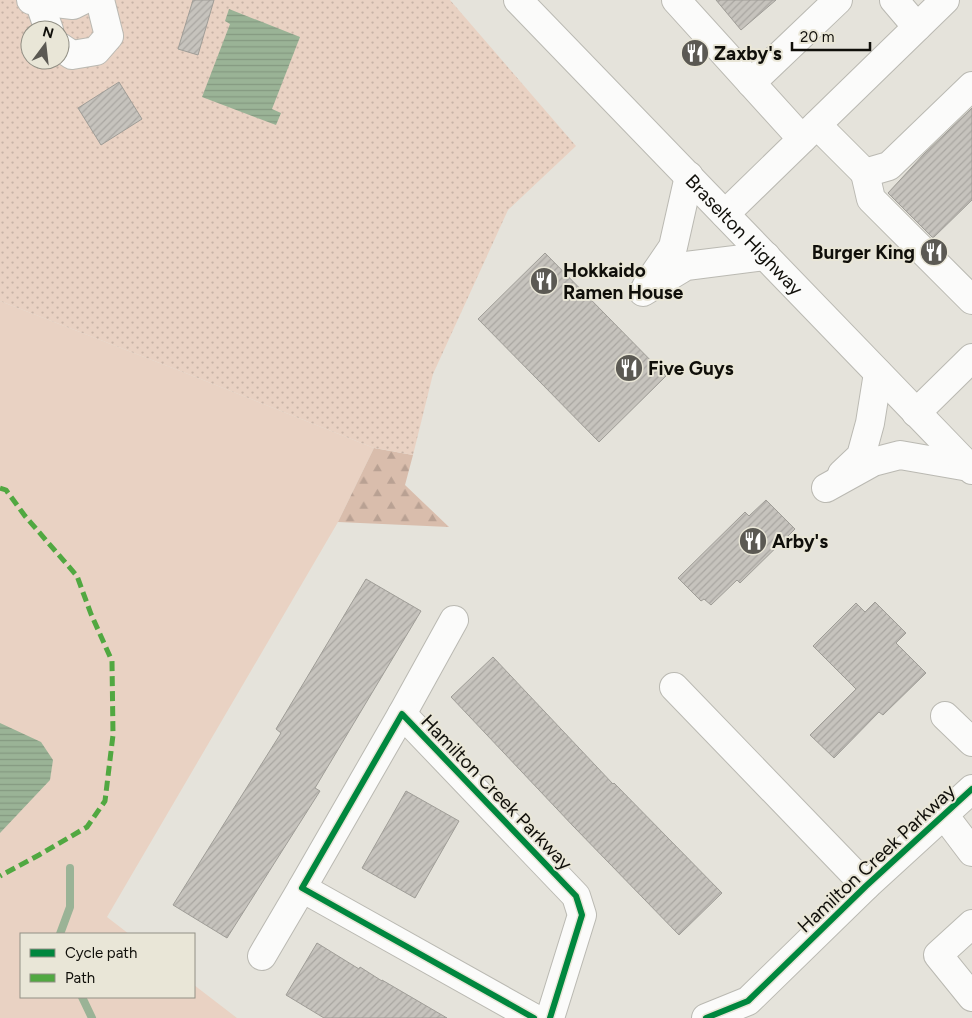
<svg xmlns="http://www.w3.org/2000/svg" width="972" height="1018" font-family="Figtree,sans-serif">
  <defs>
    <pattern id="forest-firs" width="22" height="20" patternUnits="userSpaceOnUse" patternTransform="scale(1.25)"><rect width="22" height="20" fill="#d9bdac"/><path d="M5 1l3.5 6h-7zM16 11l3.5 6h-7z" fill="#b9a193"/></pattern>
    <pattern id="park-dots" width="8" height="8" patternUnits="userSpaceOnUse" patternTransform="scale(1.25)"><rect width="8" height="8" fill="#e9d2c3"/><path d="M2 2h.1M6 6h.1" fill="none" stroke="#c7b3a6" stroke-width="1.8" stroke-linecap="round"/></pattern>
    <pattern id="water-rules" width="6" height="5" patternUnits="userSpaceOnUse" patternTransform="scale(1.25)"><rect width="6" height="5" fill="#9ab396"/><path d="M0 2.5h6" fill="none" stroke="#849980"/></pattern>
    <pattern id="building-hatch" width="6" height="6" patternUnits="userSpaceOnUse" patternTransform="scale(1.25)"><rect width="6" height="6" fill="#c6c3bd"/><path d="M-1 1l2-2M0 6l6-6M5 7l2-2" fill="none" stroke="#a9a6a1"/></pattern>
  </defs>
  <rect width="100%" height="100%" fill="#e5e3db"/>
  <!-- grass -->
  <path fill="#e9d2c3" d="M0,301L188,374L374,448L338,522L107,917L129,934H21V997H194V985L237,1018H0Z"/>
  <!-- forest -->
  <path fill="url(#forest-firs)" d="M374,448L413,455L405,485L449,527L338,522Z"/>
  <!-- park -->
  <path fill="url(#park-dots)" fill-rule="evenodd" d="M0,0H450L576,146L508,210L433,374L413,455L374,448L188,374L0,301ZM30,30H60V60H30Z"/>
  <!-- water -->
  <g fill="url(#water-rules)">
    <path d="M229,9L300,37L272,109L281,113L276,125L202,97L230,24L225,21Z"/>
    <path d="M0,723L41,742L53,760L50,780L0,833Z"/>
  </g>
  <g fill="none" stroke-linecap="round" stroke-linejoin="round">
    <!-- stream -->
    <g stroke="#9ab396" stroke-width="8">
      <path d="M60,934L70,907V868"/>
      <path d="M82,997L92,1018"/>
    </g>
  </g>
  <!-- building -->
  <g fill="url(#building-hatch)" stroke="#9f9d97">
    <path d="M193,0H214L198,55L178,49Z"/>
    <path d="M716,0H776L741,30Z"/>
    <path d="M119,82L142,119L101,145L78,108Z"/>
    <path d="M972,108V200L933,238L888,193L924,154Z"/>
    <path d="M545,253L666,376L599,442L478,319Z"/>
    <path d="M766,500L795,529L740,583L737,580L711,605L704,599L701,601L678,578L745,512L749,516Z"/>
    <path d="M366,579L421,611L315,788L320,791L227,938L173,905L281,733L276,729Z"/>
    <path d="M875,602L906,633L896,643L926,673L883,715L879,712L834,758L810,735L856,689L813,646L856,603L865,612Z"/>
    <path d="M493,657L613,784L614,783L722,893L679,935L574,827L451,697Z"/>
    <path d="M406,791L459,821L415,898L362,868Z"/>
    <path d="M317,943L359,969L360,967L382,981V980L447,1018H324L286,995Z"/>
  </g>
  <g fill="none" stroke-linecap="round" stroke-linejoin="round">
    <defs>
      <g id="minor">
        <path d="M31,0L73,5L83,0"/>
        <path d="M676,0L802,139"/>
        <path d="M894,0L917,27"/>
        <path d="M39,1L49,30"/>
        <path d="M60,47L72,55L96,51L109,36L100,0"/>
        <path d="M751,83L838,0"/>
        <path d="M817,125L865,173L889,166L972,86"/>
        <path d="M865,173L871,199L972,300"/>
        <path d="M725,214L945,0"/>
        <path d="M647,285L673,247L689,176"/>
        <path d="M643,292L686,266L766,256"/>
        <path d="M916,413L972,358"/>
        <path d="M842,474L861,456L870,423L878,373"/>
        <path d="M826,488L873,462L900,455L969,467"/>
        <path d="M674,687L866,886"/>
        <path d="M402,714L454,620"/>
        <path d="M945,716L972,742"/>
        <path d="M944,815L972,852"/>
        <path d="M972,924L938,955L972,997"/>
        <path d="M262,956L302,888"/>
        <path d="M534,1018L302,888L402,714L576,896L582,915L550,1018"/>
        <path d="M706,1018L748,1001L866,886L972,789"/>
      </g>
      <g id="major">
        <path id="s1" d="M518,0L972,470"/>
      </g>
    </defs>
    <!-- minor casing -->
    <use href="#minor" stroke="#bab9b2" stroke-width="30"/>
    <!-- major casing -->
    <use href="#major" stroke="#bab9b2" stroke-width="30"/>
    <!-- minor -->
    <use href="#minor" stroke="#fbfbfa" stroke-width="28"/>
    <!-- major -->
    <use href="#major" stroke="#fbfbfa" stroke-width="28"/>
    <!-- quiet -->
    <path stroke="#51a841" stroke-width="5" stroke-dasharray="10 5" stroke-linecap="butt" d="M0,488L6,490L25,516L77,576L91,614L112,661L113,735L105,801L87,827L39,855L0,876"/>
    <defs>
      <g id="cycleway">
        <path d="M534,1018L302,888L402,714L576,896L582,915L550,1018"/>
        <path d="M706,1018L748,1001L866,886L972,789"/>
      </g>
    </defs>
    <!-- cycleway casing -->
    <use href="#cycleway" stroke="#e9e6d7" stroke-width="9"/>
    <!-- cycleway -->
    <use href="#cycleway" stroke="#00873e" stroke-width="6"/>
  </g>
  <!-- icons -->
  <defs>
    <symbol id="restaurant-disc" viewBox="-11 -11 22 22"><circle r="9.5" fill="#5b5953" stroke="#e9e6d7"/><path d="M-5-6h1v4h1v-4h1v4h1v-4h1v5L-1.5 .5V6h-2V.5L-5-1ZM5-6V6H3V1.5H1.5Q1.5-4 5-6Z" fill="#fff"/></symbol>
  </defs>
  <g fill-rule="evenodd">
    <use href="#restaurant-disc" x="679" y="37" width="32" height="32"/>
    <use href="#restaurant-disc" x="918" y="236" width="32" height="32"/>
    <use href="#restaurant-disc" x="528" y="265" width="32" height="32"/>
    <use href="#restaurant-disc" x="613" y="352" width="32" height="32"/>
    <use href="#restaurant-disc" x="737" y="525" width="32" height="32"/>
  </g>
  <g text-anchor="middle" stroke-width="4" stroke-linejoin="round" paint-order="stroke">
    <!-- poi labels -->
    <g font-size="19" font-weight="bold" fill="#100f0a" stroke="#e9e6d7" text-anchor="start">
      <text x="714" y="60">Zaxby's</text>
      <text x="915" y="259" text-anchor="end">Burger King</text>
      <text x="563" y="277">Hokkaido<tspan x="563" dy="22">Ramen House</tspan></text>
      <text x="648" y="375">Five Guys</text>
      <text x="772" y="548">Arby's</text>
    </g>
    <!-- street labels -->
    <g font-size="19" fill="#100f0a" stroke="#e9e6d7">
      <text dy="7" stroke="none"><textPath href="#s1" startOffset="326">Braselton Highway</textPath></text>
      <text transform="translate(497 792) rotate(46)" y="7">Hamilton Creek Parkway</text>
      <text transform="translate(876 858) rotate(-43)" y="7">Hamilton Creek Parkway</text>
    </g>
  </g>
  <!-- legend -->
  <rect x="20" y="933" width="175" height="65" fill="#e9e6d7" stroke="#929085"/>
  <rect x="30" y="949" width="25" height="8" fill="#00873e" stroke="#929085"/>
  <text x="65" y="958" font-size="15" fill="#100f0a">Cycle path</text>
  <rect x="30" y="974" width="25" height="8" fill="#51a841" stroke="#929085"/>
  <text x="65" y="983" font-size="15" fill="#100f0a">Path</text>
  <!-- north arrow -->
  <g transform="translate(45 45) rotate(15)"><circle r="24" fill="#e9e6d7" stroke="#929085"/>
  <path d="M0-4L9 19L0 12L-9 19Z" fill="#5b5953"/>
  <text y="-8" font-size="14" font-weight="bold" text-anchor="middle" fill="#100f0a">N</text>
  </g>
  <!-- scale -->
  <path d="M792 42v8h78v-8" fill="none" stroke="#100f0a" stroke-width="2.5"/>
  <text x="800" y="42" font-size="15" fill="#100f0a" stroke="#e9e6d7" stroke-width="4" paint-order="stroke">20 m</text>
</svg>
